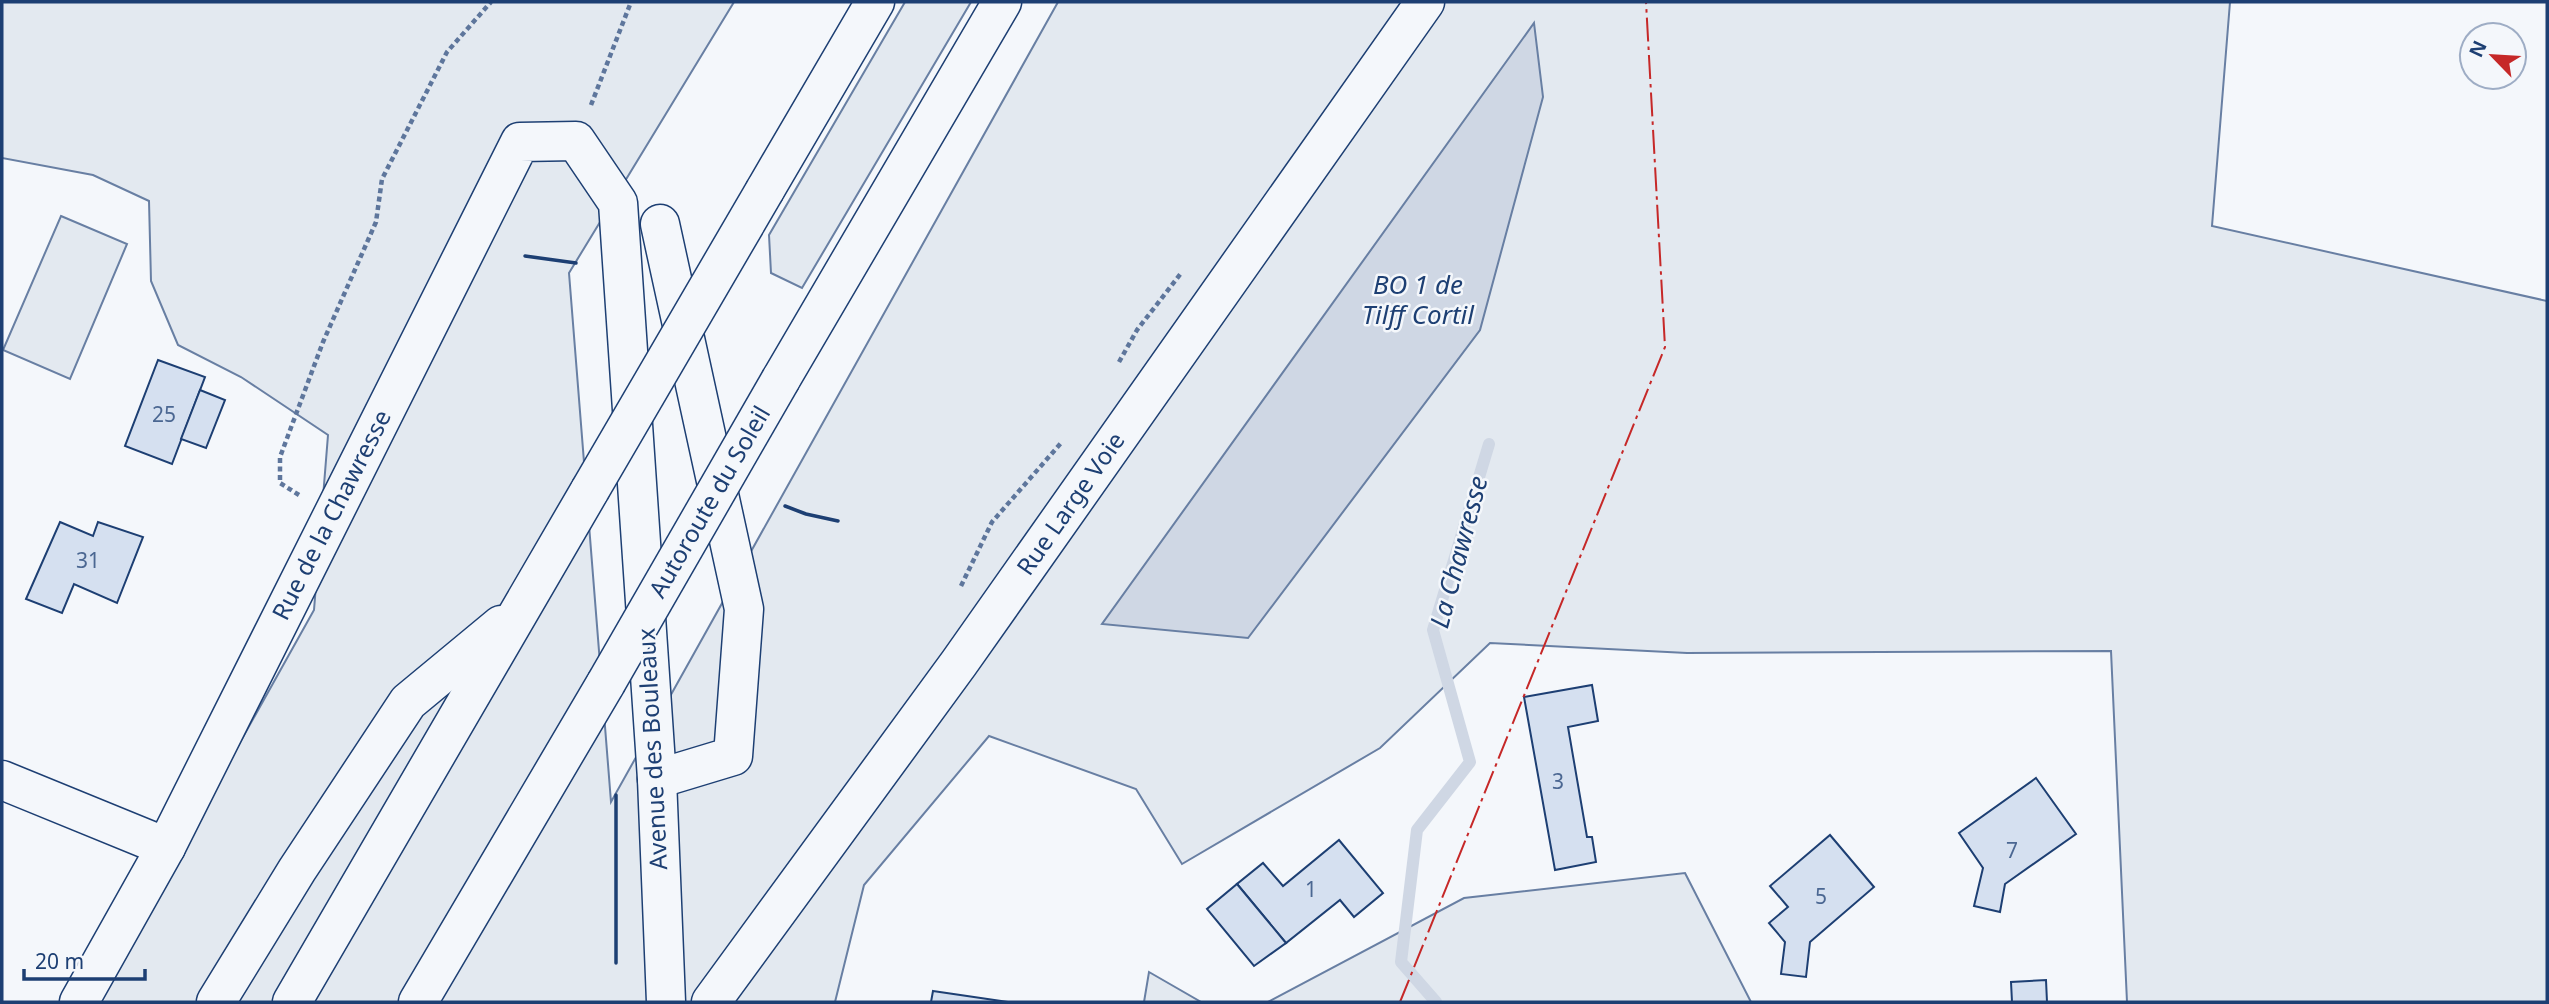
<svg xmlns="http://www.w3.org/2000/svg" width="2549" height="1004" font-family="'Noto Sans',sans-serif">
  <rect width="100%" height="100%" fill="#f4f7fb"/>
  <!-- green -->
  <g fill="#e3e9f0" stroke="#687fa3" stroke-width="2">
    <path d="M2,2H734L569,273L611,802L1058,2H2230L2212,226L2547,301V1002H2127L2111,651L1687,653L1490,643L1380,748L1182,864L1136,789L989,736L864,885L835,1002H95L314,610L328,435L241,377L178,345L151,281L149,201L93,175L2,158Z"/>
    <path d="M905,2H971L802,288L771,273L769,235Z"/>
    <path d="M61,216L127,244L70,379L3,350Z"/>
    <path d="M1685,873L1751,1002H1268L1464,898Z"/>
    <path d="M1149,972L1201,1002H1144Z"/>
  </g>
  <!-- water -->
  <path fill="#cfd7e4" stroke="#687fa3" stroke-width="2" d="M1534,23L1543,97L1480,330L1248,638L1102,624Z"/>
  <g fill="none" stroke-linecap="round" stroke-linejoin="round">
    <!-- stream -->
    <path stroke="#cfd7e4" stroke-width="12" d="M1436,1002L1401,962L1417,830L1470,762L1433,630L1489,444"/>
  </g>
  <!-- building -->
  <g fill="#d5e0f0" stroke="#1d3f73" stroke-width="2">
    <path d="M158,360L205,377L172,464L125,446Z"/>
    <path d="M200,390L225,400L206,448L181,439Z"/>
    <path d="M60,522L93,536L98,522L143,537L117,603L74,584L62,613L26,599Z"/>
    <path d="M1592,685L1598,721L1568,727L1587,837H1592L1596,862L1555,870L1524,697Z"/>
    <path d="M2036,778L2076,834L2005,884L2000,912L1974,906L1983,868L1959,833Z"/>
    <path d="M1830,835L1874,887L1810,942L1806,977L1781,974L1785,942L1769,923L1788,907L1770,886Z"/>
    <path d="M1339,840L1383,893L1354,917L1340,900L1286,943L1237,884L1263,863L1283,886Z"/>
    <path d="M1237,884L1286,943L1254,966L1207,909Z"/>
    <path d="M2046,980L2047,1002H2012L2011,982Z"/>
    <path d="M933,991L1008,1002H931Z"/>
  </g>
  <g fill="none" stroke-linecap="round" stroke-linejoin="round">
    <defs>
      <g id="minor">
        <path d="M657,779L733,756L744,609L660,224"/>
        <path d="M2,780L166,847"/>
        <path d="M79,1002L166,847L520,142L576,141L618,203L657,779L666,1002"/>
        <path d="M711,1002L959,663L1425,2"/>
      </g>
      <g id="highway">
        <path d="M765,190L875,2"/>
        <path d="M781,379L1002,2"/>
        <path d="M216,1002L297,870L408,702L501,625"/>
        <path d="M292,1002L590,490"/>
        <path d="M418,1002L606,683"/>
      </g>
    </defs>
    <!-- minor casing -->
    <use href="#minor" stroke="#1d3f73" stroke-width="41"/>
    <!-- highway casing -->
    <use href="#highway" stroke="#1d3f73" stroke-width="41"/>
    <!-- path -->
    <g stroke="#5e769c" stroke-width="4.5" stroke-dasharray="5 3.5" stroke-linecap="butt">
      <path d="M591,105L631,2"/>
      <path d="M1119,362L1137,330L1182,272"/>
      <path d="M299,495L280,483V457L323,342L376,222L382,179L447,52L491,2"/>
      <path d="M961,586L992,522L1061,443"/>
    </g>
    <!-- minor -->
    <use href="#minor" stroke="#f4f7fb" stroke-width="38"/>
    <!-- highway -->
    <use href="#highway" stroke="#f4f7fb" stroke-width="38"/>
    <defs>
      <g id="highway-bridge">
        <path d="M590,490L765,190"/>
        <path d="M606,683L781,379"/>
      </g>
    </defs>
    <!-- highway-bridge casing -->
    <use href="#highway-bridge" stroke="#1d3f73" stroke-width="41" stroke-linecap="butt"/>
    <!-- highway-bridge -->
    <use href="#highway-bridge" stroke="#f4f7fb" stroke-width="38"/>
    <!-- wall -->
    <g stroke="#1d3f73" stroke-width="3.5">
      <path d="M525,256L576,263"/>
      <path d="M785,506L806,514L838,521"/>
      <path d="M616,795V963"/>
    </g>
    <!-- power -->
    <path stroke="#c62828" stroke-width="2" stroke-dasharray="24 5 3.5 5" stroke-linecap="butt" d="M1400,1002L1665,347L1646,2"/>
  </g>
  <g text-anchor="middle" stroke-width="5" stroke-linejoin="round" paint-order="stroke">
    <!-- number labels -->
    <g font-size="21" fill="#4b6792">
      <text x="164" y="422">25</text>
      <text x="88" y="568">31</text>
      <text x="1558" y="789">3</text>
      <text x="2012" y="858">7</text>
      <text x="1311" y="897">1</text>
      <text x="1821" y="904">5</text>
    </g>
    <!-- street labels -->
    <g font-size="24" fill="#1d3f73" stroke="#f4f7fb">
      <text transform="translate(710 502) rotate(-60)" y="8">Autoroute du Soleil</text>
      <text transform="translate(1071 504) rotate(-55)" y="8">Rue Large Voie</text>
      <text transform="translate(332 515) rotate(-63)" y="8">Rue de la Chawresse</text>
      <text transform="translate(653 749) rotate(-93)" y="8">Avenue des Bouleaux</text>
    </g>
    <!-- water labels -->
    <g font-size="26" font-style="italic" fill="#1d3f73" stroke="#f4f7fb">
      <text x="1418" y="294">BO 1 de<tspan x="1418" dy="30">Tilff Cortil</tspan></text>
      <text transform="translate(1459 552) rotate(-75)" y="9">La Chawresse</text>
    </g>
  </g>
  <!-- border -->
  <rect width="2549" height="1004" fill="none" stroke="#1d3f73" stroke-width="7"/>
  <!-- north arrow -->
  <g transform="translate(2493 56) rotate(295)"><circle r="33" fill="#f4f7fb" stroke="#9eadc5" stroke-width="2"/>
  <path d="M0-5L12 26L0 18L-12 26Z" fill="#c62828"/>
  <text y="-10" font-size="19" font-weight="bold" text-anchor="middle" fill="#1d3f73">N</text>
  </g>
  <!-- scale -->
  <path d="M24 969v10h121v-10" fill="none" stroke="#1d3f73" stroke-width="3.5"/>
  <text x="35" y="969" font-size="21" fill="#1d3f73" stroke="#f4f7fb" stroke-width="5" paint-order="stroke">20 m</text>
</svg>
